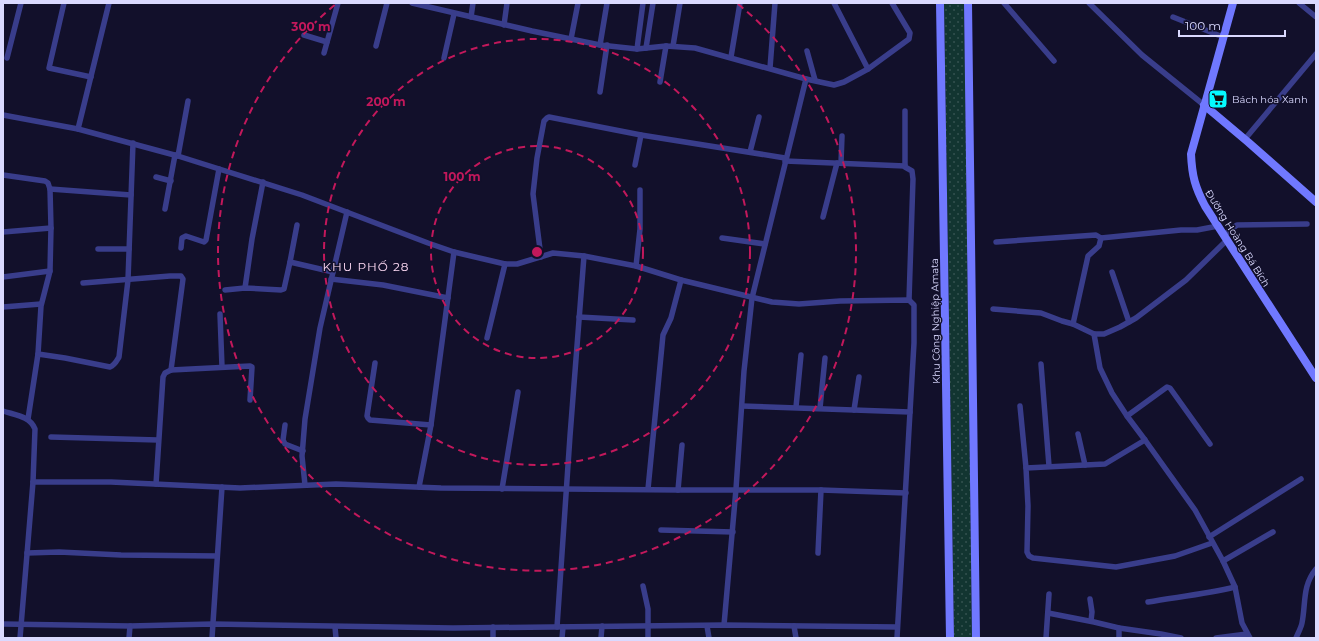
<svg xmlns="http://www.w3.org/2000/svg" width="1319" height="641" font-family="Montserrat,sans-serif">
  <defs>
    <pattern id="grass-dots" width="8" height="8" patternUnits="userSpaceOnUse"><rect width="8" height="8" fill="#123531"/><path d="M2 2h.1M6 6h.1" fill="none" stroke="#345250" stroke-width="1.8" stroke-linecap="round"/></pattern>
  </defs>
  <rect width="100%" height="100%" fill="#12102b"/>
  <!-- grass -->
  <path fill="url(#grass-dots)" d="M944,3H964L972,638H954Z"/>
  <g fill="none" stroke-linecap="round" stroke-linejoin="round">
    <!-- street -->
    <g stroke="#393d8b" stroke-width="5.5">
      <path d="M64,3L49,68L91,77"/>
      <path d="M412,3L532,31L600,45L637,49L666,46L695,48L806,79L834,85L844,82L868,69L909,39L910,33L892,3"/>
      <path d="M834,3L868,69"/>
      <path d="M1004,3L1054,61"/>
      <path d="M1089,3L1142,55L1204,105"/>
      <path d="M1299,3L1316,17"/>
      <path d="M471,17L473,3"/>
      <path d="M1173,17L1223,37"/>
      <path d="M504,25L507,3"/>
      <path d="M304,35L327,42"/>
      <path d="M571,39L578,3"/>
      <path d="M600,45L607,3"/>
      <path d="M376,46L387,3"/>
      <path d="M673,46L680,3"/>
      <path d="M646,48L653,3"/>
      <path d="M637,49L643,3"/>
      <path d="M807,51L815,80"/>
      <path d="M324,53L338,3"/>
      <path d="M731,57L740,3"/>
      <path d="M7,58L21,3"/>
      <path d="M444,58L454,14"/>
      <path d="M770,68L775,3"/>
      <path d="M660,82L666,46"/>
      <path d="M600,92L607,45"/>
      <path d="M905,111V167L912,171L913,179L909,300"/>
      <path d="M3,115L78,129L178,156L302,195L428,243L454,252L505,264H517L553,253L584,256L636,266L681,280L772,302L799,304L840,301L909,300L914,305V343L910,412"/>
      <path d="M78,129L109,3"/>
      <path d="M1245,139L1316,54"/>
      <path d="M750,152L759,117"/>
      <path d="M178,156L188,101"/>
      <path d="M785,161L905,166"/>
      <path d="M841,163L842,136"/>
      <path d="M635,165L641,135"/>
      <path d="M3,175L45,181L48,183L50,189L51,228L50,271L41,306L38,354L28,419"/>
      <path d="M156,177L171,181"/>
      <path d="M50,189L131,195"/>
      <path d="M165,209L175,155"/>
      <path d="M823,217L837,163"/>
      <path d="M3,232L51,228"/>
      <path d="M1224,235L1237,225L1307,224"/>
      <path d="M722,238L765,244"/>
      <path d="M996,242L1096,235L1101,238L1181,230H1197L1218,226"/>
      <path d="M181,248L182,238L186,236L204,242L206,240L219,169"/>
      <path d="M98,249H129"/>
      <path d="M541,257L533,194L537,158L544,121L547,118L549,117L641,135L785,158"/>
      <path d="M290,262L297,225"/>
      <path d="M636,266L640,229V190"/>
      <path d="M1112,272L1129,322"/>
      <path d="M3,277L50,271"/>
      <path d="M331,279L383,285L448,298"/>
      <path d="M83,283L170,276H181L183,279L171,370L165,373L163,377L156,484"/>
      <path d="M245,288L252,239L263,182"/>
      <path d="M225,290L245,288L281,290L284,289L290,262L333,272"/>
      <path d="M3,307L41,304"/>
      <path d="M993,309L1041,313L1062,321L1073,324L1094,334H1104L1120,327L1136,318L1186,280L1227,240"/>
      <path d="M220,314L222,367"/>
      <path d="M579,317L633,320"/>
      <path d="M1073,324L1088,256L1099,246L1101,238"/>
      <path d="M1094,334L1100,368L1112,393L1127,416L1145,440L1195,510L1223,561L1235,587L1242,623L1250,638"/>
      <path d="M487,338L505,264"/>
      <path d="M38,354L65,358L110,367C115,365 116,362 119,357L128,280L133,143"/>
      <path d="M375,363L367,416L368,418L370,420L431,425"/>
      <path d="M1041,364L1049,466"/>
      <path d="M171,370L250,366L252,367L250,400"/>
      <path d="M742,406L910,412L897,638"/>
      <path d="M1020,406L1026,468"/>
      <path d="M796,407L801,355"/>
      <path d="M820,408L825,358"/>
      <path d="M854,410L859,377"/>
      <path d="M3,411C15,415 30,416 35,429L33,482L20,638"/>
      <path d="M1127,416L1167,387L1170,388L1210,444"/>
      <path d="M285,425L283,440L285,444L303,451"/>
      <path d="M1078,434L1085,465"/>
      <path d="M51,437L158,440"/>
      <path d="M1145,440L1105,464L1026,468L1028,506L1027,552L1029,556L1033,558L1116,567L1175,556L1212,543"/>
      <path d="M33,482H111L240,488L336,484L441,488L678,490H821L906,493"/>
      <path d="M305,485L302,456L305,419L320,328L347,212"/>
      <path d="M419,487L431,425L454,252"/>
      <path d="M502,489L518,392"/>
      <path d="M648,489L663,335L671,318L681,280"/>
      <path d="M678,490L682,445"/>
      <path d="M661,530L733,532"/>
      <path d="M1209,537L1301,479"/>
      <path d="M27,553L59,552L121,555L217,556"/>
      <path d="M818,553L821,490"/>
      <path d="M1223,561L1273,532"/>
      <path d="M643,586L648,609V638"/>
      <path d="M1090,599L1092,612L1091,621"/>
      <path d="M1148,602C1177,597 1206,594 1235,587"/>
      <path d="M1048,613L1094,622L1119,628L1161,634L1181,638"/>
      <path d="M3,624L130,626L213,624L453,628L724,625L897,627"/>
      <path d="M724,625L736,489L744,371L752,298L806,79"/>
      <path d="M707,626L709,638"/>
      <path d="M794,626L796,638"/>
      <path d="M335,627L336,638"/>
      <path d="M557,627L570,436L584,256"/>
      <path d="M129,638L130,626"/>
      <path d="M212,638L222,487"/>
      <path d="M493,638V627"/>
      <path d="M562,638L563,627"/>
      <path d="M601,638L602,626"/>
      <path d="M1046,638L1049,594"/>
      <path d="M1119,638V628"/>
      <path d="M1216,638L1247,634"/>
      <path d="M1296,638C1298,633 1301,628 1302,623C1306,603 1302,586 1316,569"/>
    </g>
    <!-- secondary -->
    <g stroke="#7078ff" stroke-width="8">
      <path d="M940,3L950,638"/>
      <path d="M968,3L976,638"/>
      <path d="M1233,3L1191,154C1192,176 1195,187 1205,206L1316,378"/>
      <path d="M1204,105L1248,142L1316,202"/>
    </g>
  </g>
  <!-- distance rings -->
  <g fill="none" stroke="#c2185b" stroke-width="2" stroke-dasharray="7 5">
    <circle cx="537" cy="252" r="106"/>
    <circle cx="537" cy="252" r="213"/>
    <path d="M738 4A319 319 0 1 1 336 4"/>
  </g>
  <!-- icons -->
  <defs>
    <symbol id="supermarket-square" viewBox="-11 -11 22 22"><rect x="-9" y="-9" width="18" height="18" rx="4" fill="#05fbff" stroke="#12102b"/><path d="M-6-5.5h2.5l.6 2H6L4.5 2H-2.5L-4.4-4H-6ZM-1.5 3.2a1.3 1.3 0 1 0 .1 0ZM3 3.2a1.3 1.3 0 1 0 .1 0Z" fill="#111"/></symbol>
  </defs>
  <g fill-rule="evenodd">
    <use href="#supermarket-square" x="1207" y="88" width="22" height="22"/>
  </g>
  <g text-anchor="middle" stroke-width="3" stroke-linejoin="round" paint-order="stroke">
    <!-- poi labels -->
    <g font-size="10" fill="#dad9ff" stroke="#12102b" text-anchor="start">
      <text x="1232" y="103">Bách hóa Xanh</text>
    </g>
    <!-- street labels -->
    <g font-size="10" fill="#dad9ff" stroke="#12102b">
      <text transform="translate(1238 238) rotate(58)" y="4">Đường Hoàng Bá Bích</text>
      <text transform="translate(935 321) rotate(-91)" y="4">Khu Công Nghiệp Amata</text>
    </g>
    <!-- quarter labels -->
    <g font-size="12" letter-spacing="1" fill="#ffdbf5" stroke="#12102b">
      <text x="366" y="271">KHU PHỐ 28</text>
    </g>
  </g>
  <circle cx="537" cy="252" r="6" fill="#c2185b" stroke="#12102b" stroke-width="2"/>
  <g font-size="12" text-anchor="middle" font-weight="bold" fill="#c2185b" stroke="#12102b" stroke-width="3" stroke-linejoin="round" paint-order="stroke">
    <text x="311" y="31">300 m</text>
    <text x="386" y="106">200 m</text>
    <text x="462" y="181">100 m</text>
  </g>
  <!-- border -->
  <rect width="1319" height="641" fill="none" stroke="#dad9ff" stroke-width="8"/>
  <!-- scale -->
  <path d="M1179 30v6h106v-6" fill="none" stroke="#dad9ff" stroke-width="2"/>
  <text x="1185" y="30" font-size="12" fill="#dad9ff" stroke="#12102b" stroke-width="3" paint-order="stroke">100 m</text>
</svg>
